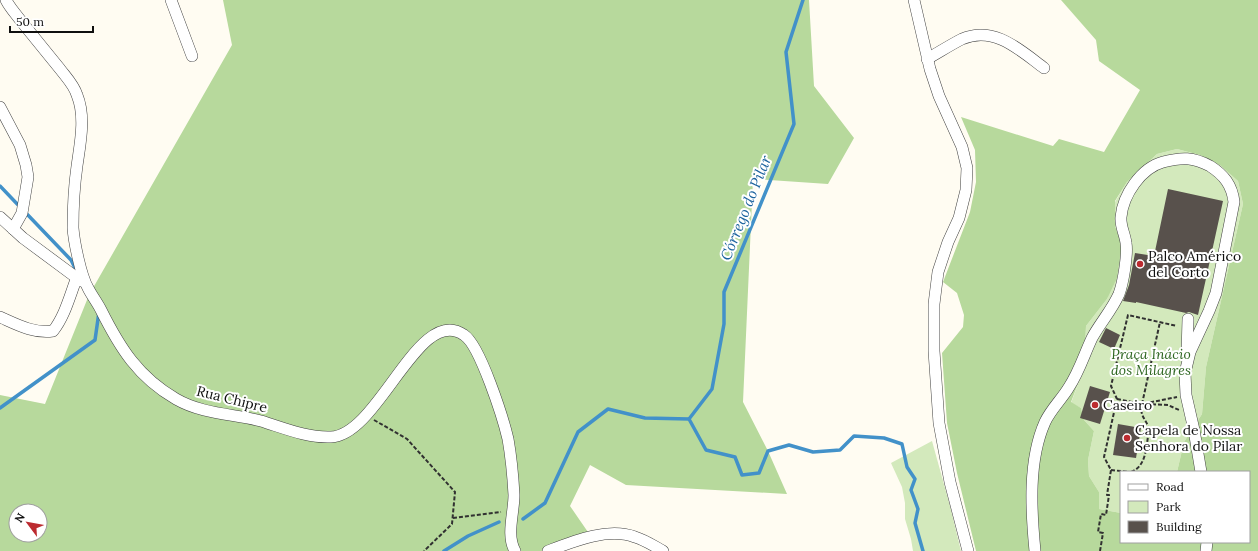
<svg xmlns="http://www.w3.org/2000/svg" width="1258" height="551" font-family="Lora,serif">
  <rect width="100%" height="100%" fill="#fffcf2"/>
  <!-- green -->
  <g fill="#d3e9bc">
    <path d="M1177,149L1200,155L1221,166L1238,181L1243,204L1206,367L1202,414L1184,442L1177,472H1121V513L1099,509V492L1089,476L1088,460L1094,431L1084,420L1081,408L1071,403L1084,368L1086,326L1107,299L1122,245L1115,226V202L1127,182L1157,154Z"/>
    <path d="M932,441L950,506L961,551H913L911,539L905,519V503L902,487L891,463Z"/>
  </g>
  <!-- forest -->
  <g fill="#b7d99c" fill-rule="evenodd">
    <path d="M223,0H809L814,86L854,138L828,184L753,179L743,402L768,451L787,494L626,485L590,465L570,506L590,535L550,551H0V395L45,404L89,295L232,45ZM16,511H40V535H16Z"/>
    <path d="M1061,0H1258V551H976L957,473L947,423L942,353L963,327L964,315L957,293L943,282L970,212L976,182L975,150L961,117L1053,146L1059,139L1104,152L1140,90L1099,61L1096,40ZM1177,149L1200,155L1221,166L1238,181L1243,204L1206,367L1202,414L1184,442L1177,472H1249V542H1121V513L1099,509V492L1089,476L1088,460L1094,431L1084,420L1081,408L1071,402L1084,368L1086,326L1107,299L1117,278L1122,245L1115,226V201L1127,182L1157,154Z"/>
  </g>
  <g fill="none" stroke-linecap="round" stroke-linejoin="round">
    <!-- stream -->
    <g stroke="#4291c9" stroke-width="3.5">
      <path d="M0,186L21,208"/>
      <path d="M25,212L71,260L76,270"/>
      <path d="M0,408L95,340L99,312"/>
      <path d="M689,419L712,389L724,324V292L794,124L786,52L803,0"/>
      <path d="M523,519L545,503L578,432L608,409L645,418L689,419L706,450L735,457L742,475L759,473L768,451L789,445L813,452L840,450L854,436L884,438L902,444L907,467L915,479L911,490L918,509L915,523L923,551"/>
      <path d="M444,551L468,536L499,522"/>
    </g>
  </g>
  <!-- building -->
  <g fill="#58514c">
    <path d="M1168,189L1223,201L1198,315L1189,312L1186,313L1136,302V303L1123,301L1129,285L1135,253L1154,256Z"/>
    <path d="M1106,328L1120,335L1114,349L1099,342Z"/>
    <path d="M1090,386L1110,392L1100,424L1080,418Z"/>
    <path d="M1118,424L1141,428L1136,458L1113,455Z"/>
  </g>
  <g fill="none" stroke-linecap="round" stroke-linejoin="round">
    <defs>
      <g id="minor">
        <path d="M6,0C10,8 16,14 21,21C34,37 47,53 60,69C66,77 74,85 77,95C86,117 80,144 77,166C74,187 73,207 73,228C74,242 81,276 88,288C92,296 97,302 101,310C120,348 138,377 176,399C202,414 233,414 261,421C284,428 307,438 331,437C379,435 419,303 464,335C480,345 503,418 508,439C511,456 513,477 514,495C514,513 506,535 515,551"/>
        <path d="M171,0L192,56"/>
        <path d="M914,0L930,69L939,96L962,147L967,168L966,190L959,218L948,242L938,272L934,304V351L939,423L950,482L968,551"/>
        <path d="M927,59C938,53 950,45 962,39C994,25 1020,50 1044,68"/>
        <path d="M0,107L20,145L26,165L28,177L22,213L13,229"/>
        <path d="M0,217L23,238L81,281"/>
        <path d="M0,317C16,324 34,334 53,331C65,316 70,295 77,277"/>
        <path d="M1187,354L1188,319"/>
        <path d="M548,551C574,541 608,527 635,537C645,540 654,546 663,551"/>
        <path d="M1035,551C1031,510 1028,460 1045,422C1051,409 1062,399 1069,387C1079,372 1084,355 1092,338C1100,323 1112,310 1119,294C1123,283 1128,255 1126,243C1125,234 1120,226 1121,217C1123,195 1141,168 1163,162C1182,157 1193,157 1210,166C1224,175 1232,185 1234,202L1216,293L1209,311L1190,352L1185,373L1186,395L1194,430L1201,472"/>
        <path d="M1206,551L1207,542"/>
      </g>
    </defs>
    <!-- minor casing -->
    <use href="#minor" stroke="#424242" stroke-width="12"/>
    <!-- path -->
    <g stroke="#313131" stroke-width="2" stroke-dasharray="4 2" stroke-linecap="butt">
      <path d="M1117,399L1142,404"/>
      <path d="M1142,404L1160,322"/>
      <path d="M1146,404L1168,405L1179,410"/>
      <path d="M374,420L407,439L455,492L452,524L424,551"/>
      <path d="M1111,470L1130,472"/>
      <path d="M1131,472C1147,466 1146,446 1149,430C1147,419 1139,417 1142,404L1177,397"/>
      <path d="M453,518L501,512"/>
      <path d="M1100,551L1103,533L1098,532L1101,514L1106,515L1109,495H1107L1111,470L1104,457L1117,399L1111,386L1128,315L1177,326"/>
    </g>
    <!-- minor -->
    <use href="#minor" stroke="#fff" stroke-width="11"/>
  </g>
  <!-- markers -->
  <g fill="#bc2b30" stroke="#fff" stroke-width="1.5">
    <circle cx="1140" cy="264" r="4"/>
    <circle cx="1095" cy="405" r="4"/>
    <circle cx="1127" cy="438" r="4"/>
  </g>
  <g text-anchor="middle" stroke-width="4" stroke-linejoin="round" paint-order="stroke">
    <!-- poi labels -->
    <g font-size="14" fill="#0f0f0f" stroke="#fff" text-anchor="start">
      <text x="1148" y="261">Palco Américo<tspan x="1148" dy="16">del Corto</tspan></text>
      <text x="1103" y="410">Caseiro</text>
      <text x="1135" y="435">Capela de Nossa<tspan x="1135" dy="16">Senhora do Pilar</tspan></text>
    </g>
    <!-- park labels -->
    <g font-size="14" font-style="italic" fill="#2e6621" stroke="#fff">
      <text x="1151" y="359">Praça Inácio<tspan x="1151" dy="16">dos Milagres</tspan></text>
    </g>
    <!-- street labels -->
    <g font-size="14" fill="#0f0f0f" stroke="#fff">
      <text transform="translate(232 399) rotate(14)" y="5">Rua Chipre</text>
    </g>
    <!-- water labels -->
    <g font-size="15" font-style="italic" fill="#1c639e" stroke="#fff">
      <text transform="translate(746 208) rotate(-68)" y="5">Córrego do Pilar</text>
    </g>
  </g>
  <!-- legend -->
  <rect x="1120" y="471" width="130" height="72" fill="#ffffff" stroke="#9f9f9f"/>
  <rect x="1128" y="484" width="20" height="6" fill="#ffffff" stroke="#9f9f9f"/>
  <text x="1156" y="491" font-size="12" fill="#0f0f0f">Road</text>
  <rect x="1128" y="501" width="20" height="12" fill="#d3e9bc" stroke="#9f9f9f"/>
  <text x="1156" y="511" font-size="12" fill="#0f0f0f">Park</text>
  <rect x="1128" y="521" width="20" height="12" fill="#58514c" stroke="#9f9f9f"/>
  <text x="1156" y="531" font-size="12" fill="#0f0f0f">Building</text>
  <!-- north arrow -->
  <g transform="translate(28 523) rotate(302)"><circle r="19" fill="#ffffff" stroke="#9f9f9f"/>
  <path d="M0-3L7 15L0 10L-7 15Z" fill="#bc2b30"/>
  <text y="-6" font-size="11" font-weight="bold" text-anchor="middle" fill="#0f0f0f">N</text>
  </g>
  <!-- scale -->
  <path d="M10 26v6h83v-6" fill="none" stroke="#0f0f0f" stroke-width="2"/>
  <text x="16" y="26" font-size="12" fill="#0f0f0f" stroke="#ffffff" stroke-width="3" paint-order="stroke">50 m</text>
</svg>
